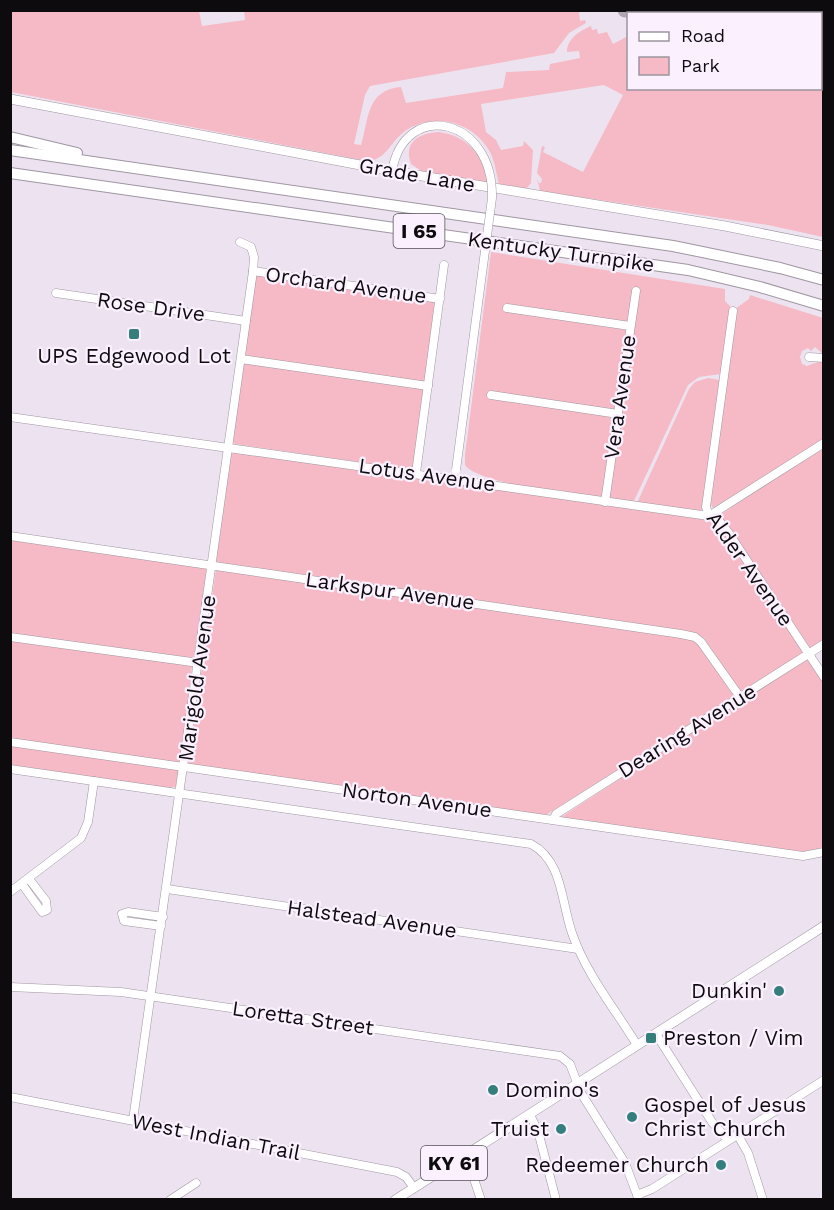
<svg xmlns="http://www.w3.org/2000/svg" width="834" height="1210" font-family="'Work Sans',sans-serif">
  <rect width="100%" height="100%" fill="#ede3f0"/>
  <!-- green -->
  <g fill="#f5bac5">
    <path d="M244,10H574L579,11L580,21L585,20L586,23L569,33L554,53L370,86L365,95L354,144L361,145C369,119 366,90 401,87L406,103L503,88L506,72L549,70L550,64L580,58L579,51L567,52C567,39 579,31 591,26L592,30L597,29L598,34L607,32L613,44L628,36V88H820L821,28L824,29L823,237L768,225L540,191L537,178L539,183H541L542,179L537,173L542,146L545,147L543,152L583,172L623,95L604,85L481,104L486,132L496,140L501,150L523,146L524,141L533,150L531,183L526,189L499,184C496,173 495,162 490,152C474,122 434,111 405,131C390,142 386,161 366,161L11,92L10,11H199L202,26L245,20Z"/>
    <path d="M439,132C468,136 482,155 488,183L423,172L411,164C403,142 419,133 439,132Z"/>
    <path d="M491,252L725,289V301L731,307L721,374L699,377L688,385L633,503L612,500L609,496L638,290H634L627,322L510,306L507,308L508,311L626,330L619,391L614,409L491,393L490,398L609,415L614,424L602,496L598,498C574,495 477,483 465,465V455Z"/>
    <path d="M258,274L435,301L424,383L244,356L255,276Z"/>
    <path d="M750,295L823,318V354L815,347L811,351L808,348L802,351L800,357L802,364L807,366L823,360V440L715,511L710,503L735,309L749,299Z"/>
    <path d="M244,363L425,389L414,470L235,444L232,441Z"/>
    <path d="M708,378L720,380L702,509L699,512L637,503L689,389L695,382Z"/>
    <path d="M823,446V641L810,648L720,515Z"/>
    <path d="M234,452L708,520L725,533L802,649V654L740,692L704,638L696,633L219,563L216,560L230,457Z"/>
    <path d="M11,539L208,568L196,656L191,659L11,634Z"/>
    <path d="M216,569L690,637L696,641L734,696L546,815L188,766Z"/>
    <path d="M10,639L192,666L181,764L11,739Z"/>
    <path d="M807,658L823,682V848L801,852L777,849L561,817Z"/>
    <path d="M11,744L179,769L180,771L177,786L170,788L11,766Z"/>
  </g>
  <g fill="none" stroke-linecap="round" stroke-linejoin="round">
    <!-- taxiway -->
    <path stroke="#aea6b1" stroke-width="15" d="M625,10H630"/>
    <defs>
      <g id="minor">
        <path d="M253,271L440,299"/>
        <path d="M56,293L246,321"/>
        <path d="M507,308L630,326"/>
        <path d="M733,311L706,507L709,516L720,522L728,532L824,677"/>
        <path d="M809,357L824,358"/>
        <path d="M241,359L428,386"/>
        <path d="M491,395L618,414"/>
        <path d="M10,417L709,516L824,443"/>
        <path d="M416,473L444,265"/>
        <path d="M605,502L636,291"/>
        <path d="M10,536L681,634L695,637L701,642L740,697"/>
        <path d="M10,637L199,663"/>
        <path d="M10,742L803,856L824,852"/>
        <path d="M10,769L531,844C563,861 561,902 572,933C586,974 615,1009 637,1045"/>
        <path d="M553,820L556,814L824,644"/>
        <path d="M22,884L42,912L47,910L46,901L29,879"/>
        <path d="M167,889L578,949"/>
        <path d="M10,892L81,838L88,822L94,781"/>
        <path d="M161,926L124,921L122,914L128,912L163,917"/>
        <path d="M10,987L121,992L560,1056L570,1064L581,1093L625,1163L639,1200"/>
        <path d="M656,1034L712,1122L727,1139"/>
        <path d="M10,1097L397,1172L406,1177L414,1188"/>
        <path d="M530,1115L538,1131L556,1200"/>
        <path d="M133,1120L253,271L254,257L251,247L240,242"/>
        <path d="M737,1134L748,1153L763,1200"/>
        <path d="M466,1155L481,1200"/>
        <path d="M637,1195L652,1189L824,1080"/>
        <path d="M170,1200L196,1183"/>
      </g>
      <g id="major">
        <path d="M10,99L392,171L725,226L824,246"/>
        <path d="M395,1200L824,926"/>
      </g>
      <g id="highway">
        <path d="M10,137L77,153"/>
        <path d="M10,150L673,246L780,268L824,280"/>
        <path d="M10,173L688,270L760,287L824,306"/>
      </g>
    </defs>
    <!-- minor casing -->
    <use href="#minor" stroke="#9f96a2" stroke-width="9"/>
    <!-- major casing -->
    <use href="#major" stroke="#9f96a2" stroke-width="10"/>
    <!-- highway casing -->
    <use href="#highway" stroke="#9f96a2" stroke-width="12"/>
    <!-- minor -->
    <use href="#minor" stroke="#fff" stroke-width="8"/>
    <!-- major -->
    <use href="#major" stroke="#fff" stroke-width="9"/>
    <!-- highway -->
    <use href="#highway" stroke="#fff" stroke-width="10"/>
    <defs>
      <path id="minor-bridge" d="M392,171C405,98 494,117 492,198L456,470"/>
    </defs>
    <!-- minor-bridge casing -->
    <use href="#minor-bridge" stroke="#9f96a2" stroke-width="9" stroke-linecap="butt"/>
    <!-- minor-bridge -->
    <use href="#minor-bridge" stroke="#fff" stroke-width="8"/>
  </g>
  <!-- markers -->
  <g fill="#357e7e" stroke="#faf0fe" stroke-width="2">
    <rect x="128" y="328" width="12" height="12" rx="3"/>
    <circle cx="779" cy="991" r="6"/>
    <rect x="645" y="1032" width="12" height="12" rx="3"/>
    <circle cx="493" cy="1090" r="6"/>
    <circle cx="632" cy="1117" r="6"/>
    <circle cx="561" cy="1129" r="6"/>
    <circle cx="721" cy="1165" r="6"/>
  </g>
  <g text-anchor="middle" stroke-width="4.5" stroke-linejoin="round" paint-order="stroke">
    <!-- shield labels -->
    <g fill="#faf0fe" stroke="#555057" stroke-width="1.5">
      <rect x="393.5" y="214" width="51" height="34" rx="4.5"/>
      <rect x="421" y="1146" width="66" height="34" rx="4.5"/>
    </g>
    <g font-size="20" font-weight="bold" fill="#0e0b0f">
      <text x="419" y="238">I 65</text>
      <text x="454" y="1170">KY 61</text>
    </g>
    <!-- street labels -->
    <g font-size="21" fill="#0e0b0f" stroke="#faf0fe">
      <text transform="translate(417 175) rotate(10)" y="7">Grade Lane</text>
      <text transform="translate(561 252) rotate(8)" y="7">Kentucky Turnpike</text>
      <text transform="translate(346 285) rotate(8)" y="7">Orchard Avenue</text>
      <text transform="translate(151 307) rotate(8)" y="7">Rose Drive</text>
      <text transform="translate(620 397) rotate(-82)" y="7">Vera Avenue</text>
      <text transform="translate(427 475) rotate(8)" y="7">Lotus Avenue</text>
      <text transform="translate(750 569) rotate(55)" y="7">Alder Avenue</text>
      <text transform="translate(390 591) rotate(8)" y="7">Larkspur Avenue</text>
      <text transform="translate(197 678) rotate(-82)" y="7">Marigold Avenue</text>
      <text transform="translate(687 731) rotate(-32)" y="7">Dearing Avenue</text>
      <text transform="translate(417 800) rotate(8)" y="7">Norton Avenue</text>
      <text transform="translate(372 919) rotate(8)" y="7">Halstead Avenue</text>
      <text transform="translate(303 1018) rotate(8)" y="7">Loretta Street</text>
      <text transform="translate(216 1137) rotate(11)" y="7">West Indian Trail</text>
    </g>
    <!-- poi labels -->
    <g font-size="21" fill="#0e0b0f" stroke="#faf0fe" text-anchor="end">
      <text x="134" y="363" text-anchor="middle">UPS Edgewood Lot</text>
      <text x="767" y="998">Dunkin'</text>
      <text x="663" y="1045" text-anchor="start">Preston / Vim</text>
      <text x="505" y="1097" text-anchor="start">Domino's</text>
      <text x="644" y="1112" text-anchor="start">Gospel of Jesus<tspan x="644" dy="24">Christ Church</tspan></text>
      <text x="549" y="1136">Truist</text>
      <text x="709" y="1172">Redeemer Church</text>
    </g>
  </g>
  <!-- border -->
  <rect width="834" height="1210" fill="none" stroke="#0e0b0f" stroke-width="24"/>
  <!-- legend -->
  <rect x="627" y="12" width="195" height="78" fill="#faf0fe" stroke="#9c949e" stroke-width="1.5"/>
  <rect x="639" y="32" width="30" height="9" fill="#ffffff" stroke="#9c949e" stroke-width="1.5"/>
  <text x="681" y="42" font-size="18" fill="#0e0b0f">Road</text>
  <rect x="639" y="57" width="30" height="18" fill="#f5bac5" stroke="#9c949e" stroke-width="1.5"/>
  <text x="681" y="72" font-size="18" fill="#0e0b0f">Park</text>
</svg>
